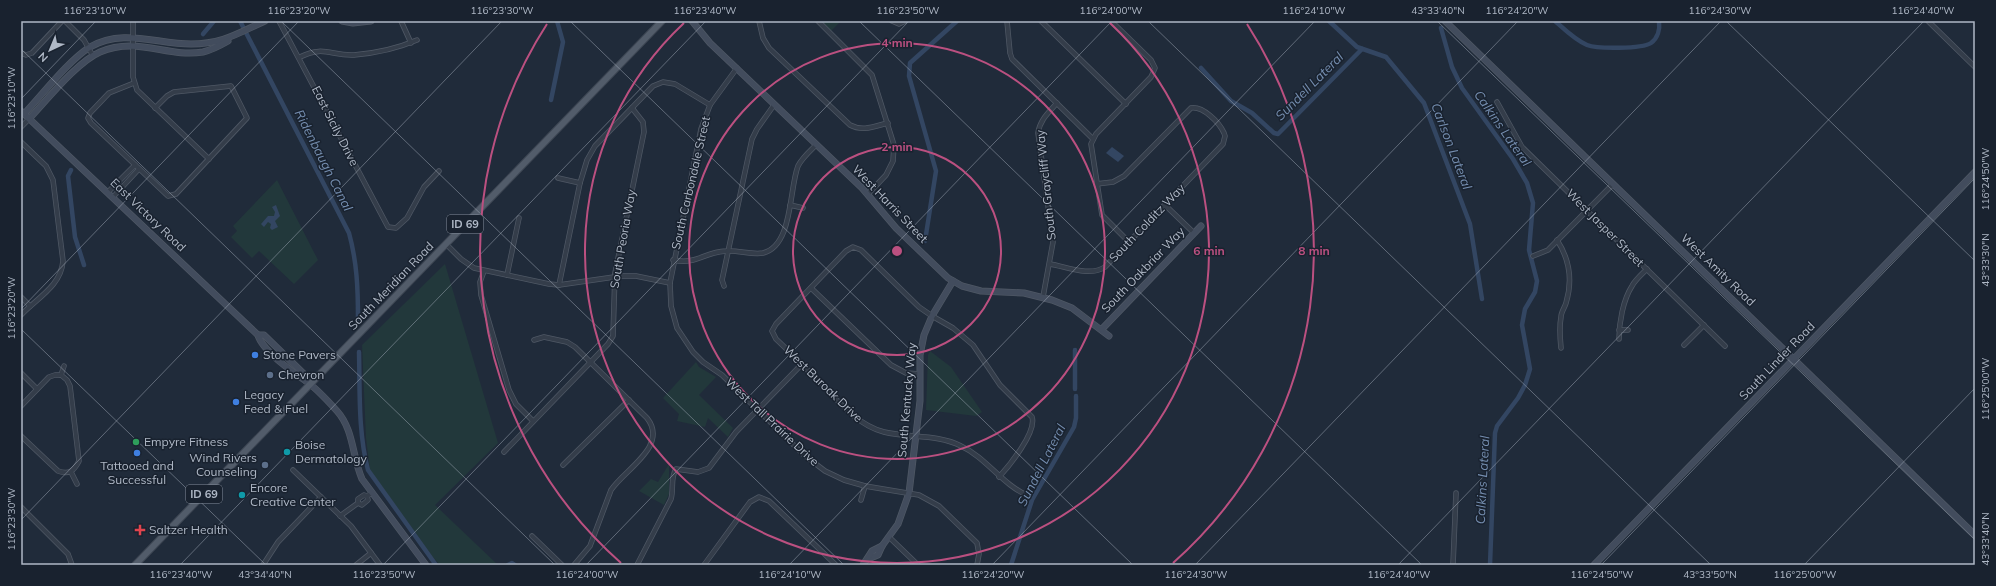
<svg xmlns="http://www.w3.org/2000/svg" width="1996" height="586" font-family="Mulish,sans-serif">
  <rect width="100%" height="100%" fill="#202b3a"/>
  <!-- green -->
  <g fill="#22383b">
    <path d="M822,21H841L831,31Z"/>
    <path d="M277,180L318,260L294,284L259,251L252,258L231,237L237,231L233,226Z"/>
    <path d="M445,264L498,443L435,505L498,565H440L432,556L370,470L366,438L362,345Z"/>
    <path d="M930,351L951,367L982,412L976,416L926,410L928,355Z"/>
    <path d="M696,362L699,367L716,377L699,395L733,428L728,437L708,418L705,427L677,421L679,414L663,398Z"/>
    <path d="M669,464V494L664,505L639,491L651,479L658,482Z"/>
  </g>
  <!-- water -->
  <g fill="#334662">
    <path d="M1112,147L1124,156L1118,162L1106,153Z"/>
    <path d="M276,205L280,216L275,221L278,227L272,230L270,228L271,224L268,222L264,227L261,224L268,216H274L275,212L272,207Z"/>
  </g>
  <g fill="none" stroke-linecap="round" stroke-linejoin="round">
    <!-- canal -->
    <g stroke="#334662" stroke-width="4.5">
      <path d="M240,21L349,233C357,262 358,289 358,319"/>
      <path d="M1329,21L1357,47L1386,57L1424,103L1470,224L1482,299"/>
      <path d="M1555,21C1564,29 1575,40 1587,45C1597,49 1642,49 1651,43C1658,38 1660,29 1659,21"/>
      <path d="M1441,28L1452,67L1462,88L1513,159L1527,183L1533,203L1529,250L1537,281L1535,292L1525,309L1522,325L1530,369L1525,385L1518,398L1497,426L1495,433L1490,565"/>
      <path d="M203,34L214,21"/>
      <path d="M1201,68L1231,101L1252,113L1274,133L1278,134L1362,49"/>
      <path d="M551,100L563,42L557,21"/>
      <path d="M71,170L68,176L75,237L84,265"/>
      <path d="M925,241L936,171L909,76L910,63L957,21"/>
      <path d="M359,352C360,391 358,432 368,470L436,565"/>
      <path d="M1075,389V350"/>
      <path d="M508,565L512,563L515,565"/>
      <path d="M1011,565L1032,500L1074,427L1076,418V396"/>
    </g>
    <defs>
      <g id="street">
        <path d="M65,21L84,40L93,56"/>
        <path d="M133,21V77L137,90L209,159"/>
        <path d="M279,21L388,227L396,228L407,218L424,187L439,171"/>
        <path d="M401,21L411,43"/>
        <path d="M759,21L763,38L769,48L850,125C863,132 875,126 888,123"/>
        <path d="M818,21L872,75L894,145L893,161L886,175L868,194"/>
        <path d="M892,21L899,24L905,21"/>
        <path d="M1007,21L1010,53L1012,59L1093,139"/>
        <path d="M1041,21L1126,104"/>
        <path d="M1111,21L1151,60L1155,68L1151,77L1096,134L1091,144L1102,215L1129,242"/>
        <path d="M1928,21L1975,67"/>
        <path d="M21,53L26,55L32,53L62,21"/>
        <path d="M300,57C324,45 331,56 354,55C377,53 396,49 417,40"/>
        <path d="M737,68L710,105L701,129L670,283L671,306L677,328L693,352L703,362L722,375L804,455L825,471L844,480L865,486L919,495L939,506L977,543L979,554L977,565"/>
        <path d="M134,83L109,93L90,113L88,118L91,123L168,196L176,194L247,118L231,86L174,92L167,96L155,108"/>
        <path d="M1497,102L1522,147L1725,346"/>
        <path d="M21,127L29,119"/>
        <path d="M21,142L46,166L53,180L63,261C61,286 37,298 21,315"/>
        <path d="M558,178L580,183"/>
        <path d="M108,192L135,165"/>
        <path d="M113,197L139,169"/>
        <path d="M790,205L803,208"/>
        <path d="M1165,205L1194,233"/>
        <path d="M1557,240C1570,260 1573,280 1566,303C1565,307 1561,312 1561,317C1559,328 1560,338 1561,348"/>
        <path d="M446,244L461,259L474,268L549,284L559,285L621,276H636L670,283"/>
        <path d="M1533,256L1548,250L1613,184"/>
        <path d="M673,260C697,265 704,252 726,251C739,250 751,255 763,253C793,246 789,189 798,166C802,158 810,151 816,145"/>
        <path d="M1050,264C1067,267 1090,277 1105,267L1223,144L1225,136L1224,133C1219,122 1203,106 1191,108L1124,176L1113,182L1096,184"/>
        <path d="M484,271L480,282L481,295L509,390L516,404L533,421"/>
        <path d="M507,275L519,218"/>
        <path d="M559,285L580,183L587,160L595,146L653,86L663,82L675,84L710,105"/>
        <path d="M724,286L722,280L752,139L757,129L774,105"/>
        <path d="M811,288L891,365L906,373L920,374"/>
        <path d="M21,297L30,306"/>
        <path d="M1043,297L1053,242L1038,133C1040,120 1048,113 1057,103"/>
        <path d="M1619,330H1628"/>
        <path d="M1619,339C1619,323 1623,300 1632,286C1635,280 1642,274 1647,269"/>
        <path d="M534,340L544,337L567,342L575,347L647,418C669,446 625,469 611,490L590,546L574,565"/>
        <path d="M1684,345L1704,325"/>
        <path d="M21,373L37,389"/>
        <path d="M61,375L64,366"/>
        <path d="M21,406L49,377L55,375H61"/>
        <path d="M21,436L58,471C69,475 74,471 79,461L70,386L67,380L61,375"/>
        <path d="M504,452L608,344L613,336L615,273L644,132L643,122L632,108"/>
        <path d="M563,465L629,400"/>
        <path d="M293,470L351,526L380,565"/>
        <path d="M71,472L77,484"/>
        <path d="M999,477C1009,466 1037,432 1032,417L1000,385L973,345L953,328L932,316L919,307L861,250L853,247L846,251L776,324L772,331L776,339C791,353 805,368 820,382C838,401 857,425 884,432C909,438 938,434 961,446C987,458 1002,485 1029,496"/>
        <path d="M367,496L368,500L362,505L358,503V499L364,495L367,496L372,493"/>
        <path d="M861,500L865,486"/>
        <path d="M21,507L68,554L72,565"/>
        <path d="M340,516L358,503"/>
        <path d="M532,536L562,565"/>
        <path d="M889,537L918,565"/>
        <path d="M263,565L278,542L321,497"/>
        <path d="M356,565L371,553"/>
        <path d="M637,565L671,499C674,489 670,478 676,469L698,472L709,468L736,432L802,364"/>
        <path d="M704,565L750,502L759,497L769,501L836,565"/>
        <path d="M1453,565L1456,493"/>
      </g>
      <g id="secondary">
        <path d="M342,21L353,23L371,21"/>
        <path d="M692,21L710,43L862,188L896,228L948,278L962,286L981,291L1024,293L1052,300L1072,308L1109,336"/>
        <path d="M1445,21L1975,535"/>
        <path d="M21,111L258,335C262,350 293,373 306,381C317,389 328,401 337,411C354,430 352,456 362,479L426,565"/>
        <path d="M24,114C42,95 69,60 90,47C123,28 156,44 191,44C223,44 238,33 265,21"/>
        <path d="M29,119C47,100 77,62 100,52C138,36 167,58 203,52C212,50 221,45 228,41"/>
        <path d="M1102,329L1201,226"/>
        <path d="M258,335H264L303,373L306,381"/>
        <path d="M868,559L878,555L882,546L898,524L909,493L920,401V355L924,335L932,316L953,281"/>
        <path d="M863,565L872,551L882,546"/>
        <path d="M1594,565L1975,172"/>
      </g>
      <path id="primary" d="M135,565L662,21"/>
    </defs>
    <!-- street casing -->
    <use href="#street" stroke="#4f5865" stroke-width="5.5"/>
    <!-- secondary casing -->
    <use href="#secondary" stroke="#4f5865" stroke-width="7"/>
    <!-- primary casing -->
    <use href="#primary" stroke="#3d4653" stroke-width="8"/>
    <!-- street -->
    <use href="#street" stroke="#343d4a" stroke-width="4"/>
    <!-- secondary -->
    <use href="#secondary" stroke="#424c5d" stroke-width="5.5"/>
    <!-- primary -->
    <use href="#primary" stroke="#525c6a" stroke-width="6"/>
  </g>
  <!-- ticks -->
  <path fill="none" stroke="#afb8c6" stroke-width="1" stroke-opacity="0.45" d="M281,21L844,565M570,21L1133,565M859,21L1422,565M1148,21L1711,565M1437,21L1975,540M1726,21L1975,261M21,49L555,565M21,99L96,21M21,309L299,21M21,329L266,565M21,520L502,21M180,565L706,21M383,565L909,21M586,565L1112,21M789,565L1315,21M992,565L1518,21M1195,565L1721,21M1398,565L1924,21M1601,565L1975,178M1804,565L1975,388"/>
  <!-- distance rings -->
  <g fill="none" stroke="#bb5080" stroke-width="2">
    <circle cx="897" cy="251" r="104"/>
    <circle cx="897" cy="251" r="208"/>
    <path d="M1110 23A312 312 0 1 1 684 23"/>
    <path d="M621 563A417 417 0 0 1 547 24M1247 24A417 417 0 0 1 1173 563"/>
  </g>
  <!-- markers -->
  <g fill="#3f7fe0" stroke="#19222f" stroke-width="1.5">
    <circle cx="255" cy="355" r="4"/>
    <circle cx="236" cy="402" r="4"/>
    <circle cx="137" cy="453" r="4"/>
  </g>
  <g fill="#5c6f8a" stroke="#19222f" stroke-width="1.5">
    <circle cx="270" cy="375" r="4"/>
    <circle cx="265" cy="465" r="4"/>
  </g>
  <circle fill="#2e9e5b" stroke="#19222f" stroke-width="1.5" cx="136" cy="442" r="4"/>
  <g fill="#0f9aa8" stroke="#19222f" stroke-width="1.5">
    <circle cx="287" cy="452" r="4"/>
    <circle cx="242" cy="495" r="4"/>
  </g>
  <path fill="#e0444e" stroke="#19222f" stroke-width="1.5" d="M138 524h4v4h4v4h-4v4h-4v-4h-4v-4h4z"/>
  <g text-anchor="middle" stroke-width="3" stroke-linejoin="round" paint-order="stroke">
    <!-- shield labels -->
    <g fill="#19222f" stroke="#828b99" stroke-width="1">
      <rect x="447" y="215" width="36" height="18" rx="3"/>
      <rect x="186" y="485" width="36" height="18" rx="3"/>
    </g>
    <g font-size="11" font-weight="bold" fill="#afb8c6">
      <text x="465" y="228">ID 69</text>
      <text x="204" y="498">ID 69</text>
    </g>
    <!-- street labels -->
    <g font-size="12" fill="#afb8c6" stroke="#19222f">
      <text transform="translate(335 126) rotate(63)" y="4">East Sicily Drive</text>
      <text transform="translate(691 183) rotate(-77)" y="4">South Carbondale Street</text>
      <text transform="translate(1046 185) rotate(-96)" y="4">South Graycliff Way</text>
      <text transform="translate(890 204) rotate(46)" y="4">West Harris Street</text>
      <text transform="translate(148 215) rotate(44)" y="4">East Victory Road</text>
      <text transform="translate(1147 223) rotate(-46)" y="4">South Colditz Way</text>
      <text transform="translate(1605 228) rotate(45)" y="4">West Jasper Street</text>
      <text transform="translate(623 239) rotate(-80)" y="4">South Peoria Way</text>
      <text transform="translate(1143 270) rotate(-46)" y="4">South Oakbriar Way</text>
      <text transform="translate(1718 270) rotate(44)" y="4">West Amity Road</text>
      <text transform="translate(391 286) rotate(-46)" y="4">South Meridian Road</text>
      <text transform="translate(1777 361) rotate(-46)" y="4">South Linder Road</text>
      <text transform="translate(823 384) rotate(44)" y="4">West Buroak Drive</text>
      <text transform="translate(907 400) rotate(-85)" y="4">South Kentucky Way</text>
      <text transform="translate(772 422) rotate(43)" y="4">West Tall Prairie Drive</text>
    </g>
    <!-- poi labels -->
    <g font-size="12" fill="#afb8c6" stroke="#19222f" text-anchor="start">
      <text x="263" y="359">Stone Pavers</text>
      <text x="278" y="379">Chevron</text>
      <text x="244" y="399">Legacy<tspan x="244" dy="14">Feed &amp; Fuel</tspan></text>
      <text x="144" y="446">Empyre Fitness</text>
      <text x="295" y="449">Boise<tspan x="295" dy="14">Dermatology</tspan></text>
      <text x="257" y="462" text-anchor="end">Wind Rivers<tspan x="257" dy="14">Counseling</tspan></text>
      <text x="137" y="470" text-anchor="middle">Tattooed and<tspan x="137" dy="14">Successful</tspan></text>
      <text x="250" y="492">Encore<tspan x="250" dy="14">Creative Center</tspan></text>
      <text x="149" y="534">Saltzer Health</text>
    </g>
    <!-- water labels -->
    <g font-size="13" font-style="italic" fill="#758eb0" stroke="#19222f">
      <text transform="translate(1309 86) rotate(-45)" y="5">Sundell Lateral</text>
      <text transform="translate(1503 128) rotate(55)" y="5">Calkins Lateral</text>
      <text transform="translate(1452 146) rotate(69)" y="5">Carlson Lateral</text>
      <text transform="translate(324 160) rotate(63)" y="5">Ridenbaugh Canal</text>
      <text transform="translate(1041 465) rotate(-63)" y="5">Sundell Lateral</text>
      <text transform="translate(1482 480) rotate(-87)" y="5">Calkins Lateral</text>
    </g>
  </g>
  <circle cx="897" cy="251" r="6" fill="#bb5080" stroke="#19222f" stroke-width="2"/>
  <g font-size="12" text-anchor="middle" font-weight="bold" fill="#bb5080" stroke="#19222f" stroke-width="3" stroke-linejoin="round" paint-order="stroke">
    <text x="897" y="47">4 min</text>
    <text x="897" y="151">2 min</text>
    <text x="1209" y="255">6 min</text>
    <text x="1314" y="255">8 min</text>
  </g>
  <!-- border -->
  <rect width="1996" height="586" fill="none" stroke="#19222f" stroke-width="44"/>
  <!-- north arrow -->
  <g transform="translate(50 50) rotate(224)" stroke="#19222f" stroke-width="3" paint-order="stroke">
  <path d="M0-3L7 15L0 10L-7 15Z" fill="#afb8c6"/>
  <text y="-6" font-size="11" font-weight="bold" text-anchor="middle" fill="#afb8c6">N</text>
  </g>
  <rect x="22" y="22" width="1952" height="542" fill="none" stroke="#afb8c6" stroke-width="1.5"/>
  <g font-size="10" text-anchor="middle" fill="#afb8c6">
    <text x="95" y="14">116°23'10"W</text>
    <text x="299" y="14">116°23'20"W</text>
    <text x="502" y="14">116°23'30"W</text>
    <text x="705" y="14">116°23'40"W</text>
    <text x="908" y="14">116°23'50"W</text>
    <text x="1111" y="14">116°24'00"W</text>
    <text x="1314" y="14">116°24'10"W</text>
    <text x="1438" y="14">43°33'40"N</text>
    <text x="1517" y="14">116°24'20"W</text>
    <text x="1720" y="14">116°24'30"W</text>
    <text x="1923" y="14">116°24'40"W</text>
    <text transform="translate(11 98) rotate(-90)" y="4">116°23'10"W</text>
    <text transform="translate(1985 179) rotate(-90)" y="4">116°24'50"W</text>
    <text transform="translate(1985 260) rotate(-90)" y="4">43°33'30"N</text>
    <text transform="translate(11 308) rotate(-90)" y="4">116°23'20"W</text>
    <text transform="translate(1985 389) rotate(-90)" y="4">116°25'00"W</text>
    <text transform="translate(11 519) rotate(-90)" y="4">116°23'30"W</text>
    <text transform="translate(1985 539) rotate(-90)" y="4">43°33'40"N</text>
    <text x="181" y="578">116°23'40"W</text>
    <text x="265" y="578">43°34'40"N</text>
    <text x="384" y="578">116°23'50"W</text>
    <text x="587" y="578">116°24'00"W</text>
    <text x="790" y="578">116°24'10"W</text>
    <text x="993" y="578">116°24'20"W</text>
    <text x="1196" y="578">116°24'30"W</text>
    <text x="1399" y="578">116°24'40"W</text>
    <text x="1602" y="578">116°24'50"W</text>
    <text x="1710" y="578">43°33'50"N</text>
    <text x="1805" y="578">116°25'00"W</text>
  </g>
</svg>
